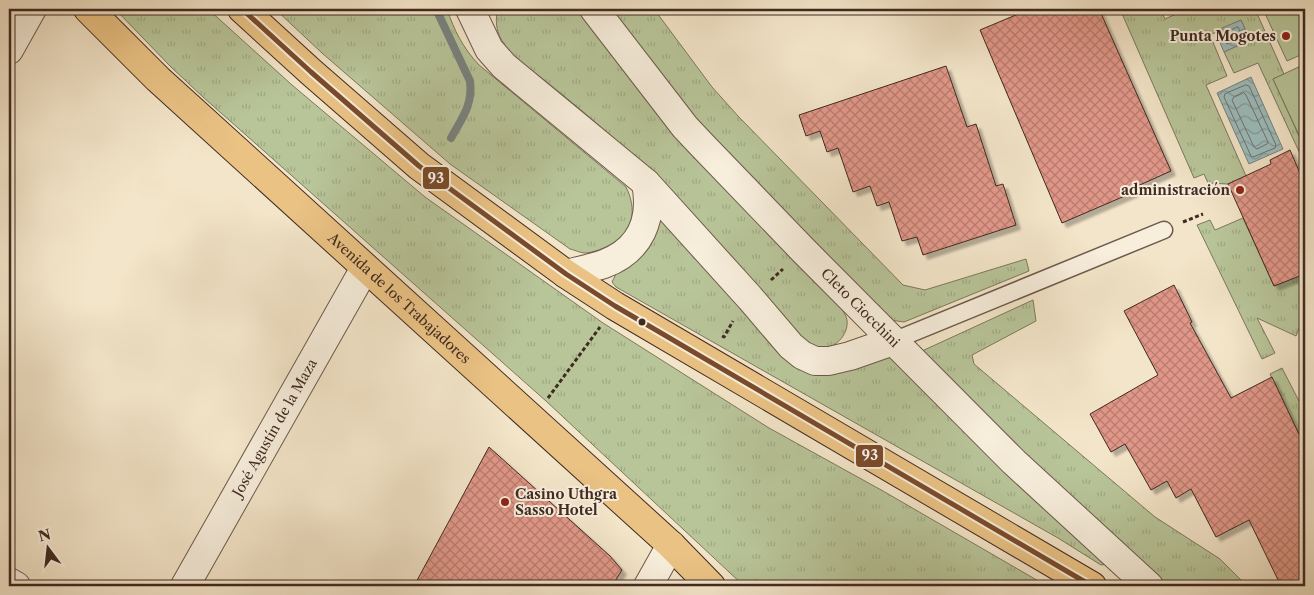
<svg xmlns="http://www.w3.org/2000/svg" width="1314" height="595" font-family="'Libre Caslon Text',serif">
  <defs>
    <pattern id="grass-tufts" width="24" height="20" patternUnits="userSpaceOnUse" patternTransform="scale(1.25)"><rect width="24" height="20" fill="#b8c599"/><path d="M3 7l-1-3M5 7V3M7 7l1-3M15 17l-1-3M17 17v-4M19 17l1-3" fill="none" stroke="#9fa984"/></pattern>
    <pattern id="water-waves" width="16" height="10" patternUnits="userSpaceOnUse" patternTransform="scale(1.25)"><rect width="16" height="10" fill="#9dbdbd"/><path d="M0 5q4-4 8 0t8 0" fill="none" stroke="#819a99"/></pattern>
    <pattern id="building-cross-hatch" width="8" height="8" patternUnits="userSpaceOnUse" patternTransform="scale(1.25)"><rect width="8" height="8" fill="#e19788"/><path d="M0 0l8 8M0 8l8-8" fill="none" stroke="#b87b6f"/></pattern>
    <filter id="shadow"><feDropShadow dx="4.5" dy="4.5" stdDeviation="1" flood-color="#0004"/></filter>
  </defs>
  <rect width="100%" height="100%" fill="#f3e5c9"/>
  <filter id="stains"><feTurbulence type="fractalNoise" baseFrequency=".004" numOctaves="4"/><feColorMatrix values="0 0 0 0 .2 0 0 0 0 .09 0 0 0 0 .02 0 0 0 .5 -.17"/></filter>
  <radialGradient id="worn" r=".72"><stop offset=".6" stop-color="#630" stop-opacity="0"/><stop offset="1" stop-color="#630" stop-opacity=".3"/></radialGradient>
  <!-- grass -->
  <g fill="url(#grass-tufts)" stroke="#7c785e">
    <path d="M115,9H208L292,85L425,197L603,323L769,428L883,491L1047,586H744L546,401L203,97L171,67Z"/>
    <path d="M275,9H447C454,30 463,48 479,65L626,187C631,197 634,209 631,221C628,238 601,252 585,253C580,253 575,250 570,249L450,164L322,53Z"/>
    <path d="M498,9H582L840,306C843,311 846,315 847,320C849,335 834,350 820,348C814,348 809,346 804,344L621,145C597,123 573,103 548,83C532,70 510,57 501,39C496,30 495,18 498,9Z"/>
    <path d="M608,9H654L712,87L738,116L903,285L925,290L1026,259L1029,271L904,322L890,320L708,137Z"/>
    <path d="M1120,9H1160L1165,19L1187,9H1255L1284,74L1273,79L1305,149V162L1302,158L1258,63L1234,73L1224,52L1250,40L1241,20L1210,35L1227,76L1206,85L1246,176L1228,184L1208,183L1204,174L1194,178Z"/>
    <path d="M660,218L774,343L895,358L1108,564L1101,565L1058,538L616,287L612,282L619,268Z"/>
    <path d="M1243,218L1274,286L1299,276C1310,301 1306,312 1296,336L1257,318L1275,353L1262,359L1197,225L1210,220L1215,230Z"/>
    <path d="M1033,300L1036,321L972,355L974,364L1155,517L1220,559L1247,586H1164L1017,455L922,351Z"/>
    <path d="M1282,368L1299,401L1303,385L1305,386V447L1270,374Z"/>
  </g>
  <!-- pitch -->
  <g fill="#b8c599" stroke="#7c785e">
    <path d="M1263,9H1296L1305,29V53L1287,61Z"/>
    <path d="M1305,64V148L1273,79Z"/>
  </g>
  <!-- water -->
  <g fill="url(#water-waves)" stroke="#78827f">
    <path d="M1241,20L1250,40L1224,52L1215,31Z"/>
    <path d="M1251,77L1283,149L1249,164L1217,93Z"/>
  </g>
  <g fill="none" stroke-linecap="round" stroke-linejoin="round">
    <!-- shore -->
    <g stroke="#6e7470" stroke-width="1">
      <path d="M1238,27L1243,37L1227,44L1223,34Z"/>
      <path d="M1246,85L1249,86L1276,145L1275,148L1253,157L1251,156L1224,97L1225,94Z"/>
      <path d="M1244,93L1246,95L1268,142L1267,144L1257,149L1254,147L1232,100L1234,97Z"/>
    </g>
    <!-- stream -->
    <path stroke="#78827f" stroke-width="8" d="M436,9L470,81C473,105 462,118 451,138"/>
  </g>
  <!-- building -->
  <g fill="url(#building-cross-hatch)" stroke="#402a22" filter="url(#shadow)">
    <path d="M1030,9H1099L1171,171L1133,188L1134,192L1062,223L980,30Z"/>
    <path d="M946,66L967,127L976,124L996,186L1003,184L1016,225L923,255L917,237L902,241L889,202L877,206L870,186L853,192L838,148L827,152L820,131L806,136L799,115Z"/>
    <path d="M1290,150L1305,185V274L1274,286L1228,184L1271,164L1270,160Z"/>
    <path d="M1174,285L1192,322L1190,323L1231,398L1272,377L1305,447V586H1281L1249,520L1216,537L1191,489L1176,498L1167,481L1151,490L1125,444L1111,452L1090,414L1158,375L1124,311Z"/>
    <path d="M489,447L610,556L622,570L612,586H414Z"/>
  </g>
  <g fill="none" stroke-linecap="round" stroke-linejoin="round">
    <defs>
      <path id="service" d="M893,341L1164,230"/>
      <g id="minor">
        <path d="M470,9L489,49L504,66L646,183C653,219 641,250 604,264C592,268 579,271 566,274"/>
        <path id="s1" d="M594,9L685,127L701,144L803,250L1014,462L1149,586"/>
        <path d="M9,50L32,9"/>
        <path d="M646,183L750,298L791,346L802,355L815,361H829L850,356L893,341"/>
        <path d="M9,582L16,586"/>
        <path id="s2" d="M185,586L365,268"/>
        <path d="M648,586L671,545"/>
      </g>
      <g id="primary">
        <path id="s3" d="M88,9L158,79L671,545L711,586"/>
        <path d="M242,9L311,72L419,166L566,274L615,306L1092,586"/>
      </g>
    </defs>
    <!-- service casing -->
    <use href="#service" stroke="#6d594c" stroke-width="19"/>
    <!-- minor casing -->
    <use href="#minor" stroke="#6d594c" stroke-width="30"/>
    <!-- primary casing -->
    <use href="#primary" stroke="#402a22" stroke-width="30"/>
    <!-- path -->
    <g stroke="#402a22" stroke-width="3" stroke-dasharray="4 2.5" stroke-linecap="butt">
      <path d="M1183,222L1203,214"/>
      <path d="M771,280L783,269"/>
      <path d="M722,336L724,337L733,321"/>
      <path d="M548,398L600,327"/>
    </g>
    <!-- service -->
    <use href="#service" stroke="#f7eedc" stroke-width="16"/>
    <!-- minor -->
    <use href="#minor" stroke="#f7eedc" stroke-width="28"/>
    <!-- primary -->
    <use href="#primary" stroke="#eac284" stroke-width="28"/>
    <defs>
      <path id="bus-1" d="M242,9L311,72L419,166L566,274L615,306L1092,586"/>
    </defs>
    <!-- bus-1 casing -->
    <use href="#bus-1" stroke="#f7eedc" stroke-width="9"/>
    <!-- bus-1 -->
    <use href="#bus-1" stroke="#7a4b2a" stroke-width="5"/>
  </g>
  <!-- markers -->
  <g fill="#8f2418" stroke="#f7eedc" stroke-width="2">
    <circle cx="1286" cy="36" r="5"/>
    <circle cx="1240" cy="190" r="5"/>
    <circle cx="505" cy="502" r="5"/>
  </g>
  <circle fill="#402a22" stroke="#f7eedc" stroke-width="2" cx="642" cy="322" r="4.5"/>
  <g text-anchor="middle" stroke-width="4" stroke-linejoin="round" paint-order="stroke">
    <!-- poi labels -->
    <g font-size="14" font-weight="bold" fill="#402a22" stroke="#f7eedc" text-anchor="end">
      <text x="1276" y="41">Punta Mogotes</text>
      <text x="1230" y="195">administración</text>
      <text x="515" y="499" text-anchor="start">Casino Uthgra<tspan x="515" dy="16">Sasso Hotel</tspan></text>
    </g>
    <!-- street labels -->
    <g font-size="14" fill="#402a22" stroke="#f7eedc">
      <text dy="5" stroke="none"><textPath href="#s3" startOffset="425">Avenida de los Trabajadores</textPath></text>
      <text dy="5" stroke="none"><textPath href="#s1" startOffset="401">Cleto Ciocchini</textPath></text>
      <text dy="5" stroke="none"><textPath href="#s2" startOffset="182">José Agustín de la Maza</textPath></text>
    </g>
  </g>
  <g stroke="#f7eedc" stroke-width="2">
    <rect x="422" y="166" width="28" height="24" rx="5" fill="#7a4b2a"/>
    <rect x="855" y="444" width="29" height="24" rx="5" fill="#7a4b2a"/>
  </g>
  <g font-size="14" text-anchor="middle" font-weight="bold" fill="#fff">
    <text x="436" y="183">93</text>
    <text x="870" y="460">93</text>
  </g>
  <!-- margin -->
  <rect width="1314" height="595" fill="none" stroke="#f3e5c9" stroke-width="30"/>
  <rect x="10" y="10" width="1294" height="575" fill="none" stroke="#402a22" stroke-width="2.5"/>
  <rect x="15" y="15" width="1284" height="565" fill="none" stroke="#402a22"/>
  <!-- north arrow -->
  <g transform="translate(48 548) rotate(345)" stroke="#f7eedc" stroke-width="4" paint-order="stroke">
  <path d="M0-4L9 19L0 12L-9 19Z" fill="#402a22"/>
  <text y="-8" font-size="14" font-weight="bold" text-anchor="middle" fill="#402a22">N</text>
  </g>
  <rect width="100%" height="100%" filter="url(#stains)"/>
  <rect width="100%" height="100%" fill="url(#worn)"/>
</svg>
